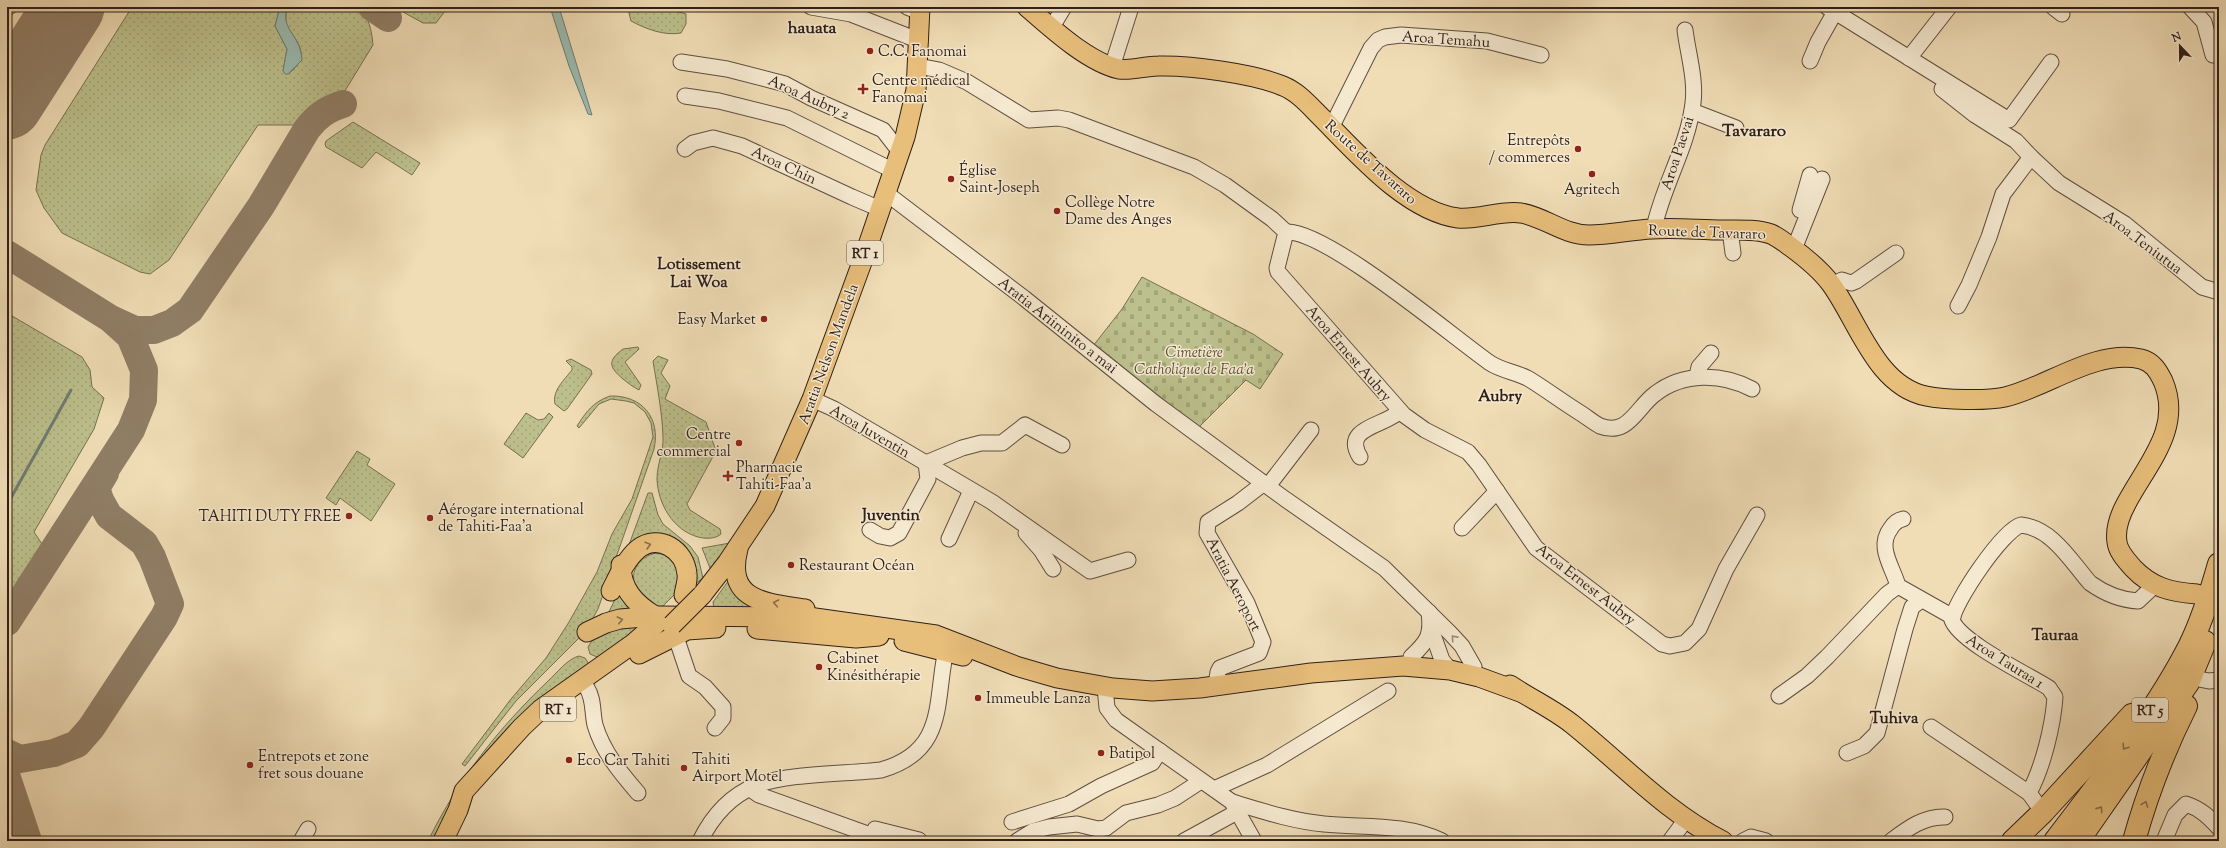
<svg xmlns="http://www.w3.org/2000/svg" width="2226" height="848" font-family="'Sorts Mill Goudy',serif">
  <defs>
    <pattern id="grass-dots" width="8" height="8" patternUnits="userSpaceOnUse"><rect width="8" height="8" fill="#bcc08c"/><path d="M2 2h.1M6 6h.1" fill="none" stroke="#a2a578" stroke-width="1.8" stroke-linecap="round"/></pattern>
    <pattern id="cemetery-stones" width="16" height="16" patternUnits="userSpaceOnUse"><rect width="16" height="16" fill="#bcc08c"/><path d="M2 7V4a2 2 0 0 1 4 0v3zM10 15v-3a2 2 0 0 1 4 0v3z" fill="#a2a578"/></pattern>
  </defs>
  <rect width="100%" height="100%" fill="#f0ddb6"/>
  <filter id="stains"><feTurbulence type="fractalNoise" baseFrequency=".005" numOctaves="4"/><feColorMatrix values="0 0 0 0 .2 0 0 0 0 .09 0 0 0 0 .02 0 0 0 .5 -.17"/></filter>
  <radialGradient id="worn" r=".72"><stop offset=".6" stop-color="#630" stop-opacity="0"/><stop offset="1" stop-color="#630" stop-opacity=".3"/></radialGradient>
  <!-- grass -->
  <g fill="url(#grass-dots)" stroke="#767052">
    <path d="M7,7H22L13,14L7,16Z"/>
    <path d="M132,7H280L275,26L287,49L283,71L288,74C312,56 298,43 286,25V13L291,7C303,7 316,7 329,7C360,7 370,10 373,45L343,94L320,105L294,125H258L169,260L150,274L140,272L62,233L44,208L36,190L41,155L45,145Z"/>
    <path d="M394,7H448L436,23H423Z"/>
    <path d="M631,7H661L686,14V24L681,33C664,36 646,29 631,21L628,9Z"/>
    <path d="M353,122L420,163L412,175L376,152L362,168L326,147L325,144L326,141Z"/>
    <path d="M7,313L82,357L90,370L92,387L104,398L94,429L34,532L42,544L41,548L7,604Z"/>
    <path d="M638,347L639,349L625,362L641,385L639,390C633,387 628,383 623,379C609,367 607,361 623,349Z"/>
    <path d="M658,356L668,360L661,373L670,386L665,399L706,422L716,451L687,504L690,510L720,529L721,534C716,539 705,539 698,537C673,530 658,504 657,479C657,464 664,451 663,436C662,411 657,386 653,361Z"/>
    <path d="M571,359L591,370L592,374L567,409L564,411L555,404C552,391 564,380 572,370V367L566,361Z"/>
    <path d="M610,396C642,395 661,418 654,449L598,609L585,632L516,701L465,766L462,764L511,699L546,658L569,622L597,572L612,534L632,499L653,437L651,423L645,412L634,403L626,401L611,399L599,404L579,428L577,426C586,412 593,402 610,396Z"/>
    <path d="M526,413L538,420L544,419L549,413L553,417L523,458L504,444Z"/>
    <path d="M357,451L370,459L367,465L395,484L371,521L340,498L336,505L326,498Z"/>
    <path d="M648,493H652L658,515L663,524L690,546L698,557L703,578L695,584L678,548L626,553Z"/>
    <path d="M730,543L711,568H710L702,548Z"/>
    <path d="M656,553H665L679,563L681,588L662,607C631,605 620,562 656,553Z"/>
    <path d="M729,580L744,601L753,609L714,610L713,602Z"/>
    <path d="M620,589L644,615L605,620Z"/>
    <path d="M636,627L637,629L607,657H597L590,654L588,647C596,631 619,628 636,627Z"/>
    <path d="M579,656L585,658L589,664L450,808L434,841H428C459,778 498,729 548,681C557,673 567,659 579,656Z"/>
  </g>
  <!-- cemetery -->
  <path fill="url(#cemetery-stones)" stroke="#767052" d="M1142,277L1253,334L1283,354L1260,389L1246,380L1199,427L1093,346L1122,309Z"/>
  <!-- water -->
  <g fill="#9abbb1" stroke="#6f7d73">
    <path d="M280,7H291L286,13C283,30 301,37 302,60L288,74H285L283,71L287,49L275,26Z"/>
    <path d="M550,7H559L592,115L588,114L569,66Z"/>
  </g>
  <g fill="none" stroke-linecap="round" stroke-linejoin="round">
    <!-- stream -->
    <path stroke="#6f7d73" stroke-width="3" d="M7,505L71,390"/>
    <!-- taxiway -->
    <g stroke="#907e66" stroke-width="28">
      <path d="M372,7L388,18"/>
      <path d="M7,254L111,319L130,336L144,370L143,400L131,430L7,622"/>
      <path d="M113,320L135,330H154L172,323L190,310L261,206L307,129C317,116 327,109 343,104"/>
      <path d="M7,753L20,759L54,753L77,744L91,728L164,617L170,604L152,557L144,543L109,516L100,500L96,488L105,473"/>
      <path d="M7,778L28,841"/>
    </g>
    <!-- runway -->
    <path stroke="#907e66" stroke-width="71" d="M7,104L69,7"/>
    <defs>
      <g id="minor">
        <path d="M811,7L851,14L920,41"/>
        <path d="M907,7L920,12"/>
        <path d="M1827,7L2009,120L2051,62"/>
        <path d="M2053,7L2062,14"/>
        <path d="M2190,7L2204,22L2213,55"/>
        <path d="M1052,27L1064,7"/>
        <path d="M1909,58L1949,7"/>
        <path d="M1810,61L1818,42L1835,12"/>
        <path d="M681,62L727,69L785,84L811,98L883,130L900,152"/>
        <path d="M918,66L939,70L967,82L1029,120L1058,118L1069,120L1194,167L1225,185L1272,219L1286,232L1277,268L1278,272L1404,415L1425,430L1468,452L1479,465L1536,548L1662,644L1670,646L1685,643L1699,629L1726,569L1757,515"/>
        <path d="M1112,67L1131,7"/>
        <path d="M1942,89L1975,115L2016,141L2031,157"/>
        <path d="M685,96L719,101L787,118L894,171"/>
        <path d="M1692,111L1736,128"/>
        <path d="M1331,128L1371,48L1378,40L1385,37L1401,35L1487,41L1541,55"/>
        <path d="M685,149L693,143L713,138L742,146L852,197L880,209"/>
        <path d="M886,193L1024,298L1156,404L1285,499L1384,568L1450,633L1462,646L1474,667"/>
        <path d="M1800,210L1810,175"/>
        <path d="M1654,228C1663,185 1688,147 1693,103C1696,79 1688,54 1685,30"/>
        <path d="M1730,230L1733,253"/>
        <path d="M1286,232C1325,229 1453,337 1490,363C1502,371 1517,372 1529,379C1547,390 1564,403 1582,414C1588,418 1594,423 1600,426C1628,437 1637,407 1655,394C1683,372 1722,373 1752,389"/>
        <path d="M1794,249L1822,179"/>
        <path d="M1832,285L1842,280L1851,283L1856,281L1896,253"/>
        <path d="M1958,306L1969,285L1989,237L2003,194L2031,157L2059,183L2125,224L2202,287L2219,292"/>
        <path d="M1697,376L1699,367L1711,353"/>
        <path d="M812,399L834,409L992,502L1090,571L1128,560"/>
        <path d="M1360,457C1341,427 1386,426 1400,411"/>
        <path d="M1268,486L1311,430"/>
        <path d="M1903,519C1898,520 1894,523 1891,528C1876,547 1893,567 1898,586L1953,617"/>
        <path d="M1462,528L1497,491"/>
        <path d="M870,530L880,536L890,538L899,533L928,479L926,463L962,448L981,443H1002L1025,425L1062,445"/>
        <path d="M1026,533L1041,550L1053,569"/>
        <path d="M949,539L969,495V490"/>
        <path d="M1431,629L1442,660L1450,670"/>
        <path d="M676,637L689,676L705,687L723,707V718L715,728"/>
        <path d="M1411,657C1428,641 1432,635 1429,612"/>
        <path d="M2199,679L2209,681L2219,680"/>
        <path d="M1216,685L1218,672L1220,668L1259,653L1263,642L1247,603L1207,533L1208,522L1238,503L1264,483"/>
        <path d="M1105,687L1107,708L1116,720L1232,802L1254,841"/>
        <path d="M587,688C594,699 592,712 595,725C603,752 620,772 638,793"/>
        <path d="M1779,696L1807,676L1827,657L1887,594L1898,586"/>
        <path d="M1931,727L2029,793L2043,812"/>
        <path d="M1847,753L1864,746L1877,733L1905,629L1912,607L1921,600"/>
        <path d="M749,788L759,795L887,841"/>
        <path d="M1214,789L1267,765L1388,691"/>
        <path d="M2029,793C2043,767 2053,726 2055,697L2049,688C2027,674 1960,642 1952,620C1955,601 2002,531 2021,525C2052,528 2071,561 2090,583C2104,593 2121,600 2138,601L2154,586"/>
        <path d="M1232,802C1262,811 1292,821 1324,824C1364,828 1404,823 1442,841"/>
        <path d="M1012,822L1069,804L1101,786L1152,763L1160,751"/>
        <path d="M875,829L919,840"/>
        <path d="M301,841L308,829"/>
        <path d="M700,841C712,817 730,796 755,786C785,773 847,774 881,770C951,750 933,696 948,641"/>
        <path d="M1017,841L1033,831L1049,827L1077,824L1098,829L1106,828L1126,813L1158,805L1175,798L1201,781"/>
        <path d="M1184,841L1237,812"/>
        <path d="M1670,841L1687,818"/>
        <path d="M1743,841L1751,837L1766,841"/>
        <path d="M1891,841C1907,829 1924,816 1945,817"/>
        <path d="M2164,841L2175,815L2186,804C2201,809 2209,817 2219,828"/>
      </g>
      <g id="major">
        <path d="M1027,7C1051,28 1088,62 1119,69C1132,71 1145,66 1158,66C1190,65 1255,74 1283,86C1298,92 1309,105 1320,116C1356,152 1406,211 1458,218C1479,220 1500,210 1521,213C1545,217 1564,235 1589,235C1610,235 1631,230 1652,229C1675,227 1700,230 1723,230C1738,230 1757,229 1771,234C1778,237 1784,242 1791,247C1806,258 1820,269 1831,284C1858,321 1876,386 1926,396C1944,400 1987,401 2005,397C2048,387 2094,349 2141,359C2153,362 2158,371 2163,381C2183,428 2147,464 2126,504C2120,515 2115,529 2117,542C2118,552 2127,561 2133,568C2152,588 2171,592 2197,594"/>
        <path d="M738,549C725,601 765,603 805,609"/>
        <path d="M621,565C621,589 635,604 655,616"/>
        <path d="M611,591C618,577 626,559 638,549C659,533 685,550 687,574C688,581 685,588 684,595"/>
        <path d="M702,595L727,563L765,506L812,399L865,254L905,137L916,90L920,7"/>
        <path d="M757,629L856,638L879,636"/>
        <path d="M587,632L606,623L620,619L655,616L808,617L936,635L1016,666L1057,678L1113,688L1152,691L1200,688L1311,673L1403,666L1450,670L1479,677L1520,692"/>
        <path d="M904,641L963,656"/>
        <path d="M639,654L687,630L716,628"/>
        <path d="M1510,685C1531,699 1553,709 1572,724C1622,764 1666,812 1723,841"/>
        <path d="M443,841L458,810L464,791L522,727L541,709L634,643L657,623"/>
      </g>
      <g id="highway">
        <path d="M2013,841L2043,812L2132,715"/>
        <path d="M2055,841C2101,780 2154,715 2189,647C2202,621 2211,592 2219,564"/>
        <path d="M2078,841L2188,683L2205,642"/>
        <path d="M2134,841C2147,794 2164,750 2186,706"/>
      </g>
    </defs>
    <!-- minor casing -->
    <use href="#minor" stroke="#5f4e3f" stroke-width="17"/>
    <!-- major casing -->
    <use href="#major" stroke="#2f1f17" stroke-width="21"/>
    <!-- highway casing -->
    <use href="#highway" stroke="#2f1f17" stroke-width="24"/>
    <!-- minor -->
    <use href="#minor" stroke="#f5e9d0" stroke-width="15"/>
    <!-- major -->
    <use href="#major" stroke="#e8be7b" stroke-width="19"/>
    <!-- highway -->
    <use href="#highway" stroke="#e8be7b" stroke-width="22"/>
    <defs>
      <path id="major-bridge" d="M672,625L702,595"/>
    </defs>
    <!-- major-bridge casing -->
    <use href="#major-bridge" stroke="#2f1f17" stroke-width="21" stroke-linecap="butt"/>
    <!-- major-bridge -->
    <use href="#major-bridge" stroke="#e8be7b" stroke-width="19"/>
  </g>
  <!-- one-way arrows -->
  <defs><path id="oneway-chevron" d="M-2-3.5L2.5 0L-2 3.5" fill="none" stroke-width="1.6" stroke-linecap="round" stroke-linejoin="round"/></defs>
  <g stroke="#8c6e49">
    <use href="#oneway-chevron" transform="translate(648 545) rotate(-16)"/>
    <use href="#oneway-chevron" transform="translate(776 603) rotate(-169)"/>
    <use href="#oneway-chevron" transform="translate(620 620) rotate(-11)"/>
    <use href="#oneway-chevron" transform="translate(2125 747) rotate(124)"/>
    <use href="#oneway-chevron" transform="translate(2145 804) rotate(-70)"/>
    <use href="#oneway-chevron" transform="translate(2100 809) rotate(-55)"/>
  </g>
  <use stroke="#9c8e7d" href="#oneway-chevron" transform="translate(1454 638) rotate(-132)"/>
  <!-- markers -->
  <g fill="#8f2418" stroke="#f5e9d0" stroke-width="1.5">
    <circle cx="870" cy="51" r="4"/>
    <path d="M861 83h4v4h4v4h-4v4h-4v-4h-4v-4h4z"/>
    <circle cx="1578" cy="149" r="4"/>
    <circle cx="1592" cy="174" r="4"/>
    <circle cx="951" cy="179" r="4"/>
    <circle cx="1057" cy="211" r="4"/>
    <circle cx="764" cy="319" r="4"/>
    <circle cx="739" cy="443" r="4"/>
    <path d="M726 470h4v4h4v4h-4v4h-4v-4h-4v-4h4z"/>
    <circle cx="349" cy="516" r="4"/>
    <circle cx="430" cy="518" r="4"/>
    <circle cx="791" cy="565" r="4"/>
    <circle cx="819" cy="667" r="4"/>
    <circle cx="978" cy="698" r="4"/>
    <circle cx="1101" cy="753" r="4"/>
    <circle cx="569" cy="760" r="4"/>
    <circle cx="250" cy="765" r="4"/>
    <circle cx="684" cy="768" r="4"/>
  </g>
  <g text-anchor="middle" stroke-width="3" stroke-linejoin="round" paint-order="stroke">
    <!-- shield labels -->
    <g fill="#f5e9d0" stroke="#6a5c4e" stroke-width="1">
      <rect x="847" y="241" width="36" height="24" rx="3"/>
      <rect x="540" y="697" width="36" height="24" rx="3"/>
      <rect x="2132" y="698" width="36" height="24" rx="3"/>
    </g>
    <g font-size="14" font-weight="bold" fill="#2f1f17">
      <text x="865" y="258">RT 1</text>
      <text x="558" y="714">RT 1</text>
      <text x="2150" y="715">RT 5</text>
    </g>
    <!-- street labels -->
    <g font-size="15" fill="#2f1f17" stroke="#f5e9d0">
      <text transform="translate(1446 39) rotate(4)" y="5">Aroa Temahu</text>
      <text transform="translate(809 97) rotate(24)" y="5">Aroa Aubry 2</text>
      <text transform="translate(1677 153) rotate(-72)" y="5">Aroa Paevai</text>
      <text transform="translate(1371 162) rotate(42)" y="5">Route de Tavararo</text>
      <text transform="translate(784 165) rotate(25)" y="5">Aroa Chin</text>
      <text transform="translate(1707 232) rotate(2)" y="5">Route de Tavararo</text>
      <text transform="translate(2143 242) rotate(37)" y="5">Aroa Teniutua</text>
      <text transform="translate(1058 325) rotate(38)" y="5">Aratia Ariininito a mai</text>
      <text transform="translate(1349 353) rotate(49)" y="5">Aroa Ernest Aubry</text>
      <text transform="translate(828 354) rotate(-70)" y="5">Aratia Nelson Mandela</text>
      <text transform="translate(870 431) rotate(30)" y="5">Aroa Juventin</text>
      <text transform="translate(1234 584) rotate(63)" y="5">Aratia Aeroport</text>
      <text transform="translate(1586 584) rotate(38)" y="5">Aroa Ernest Aubry</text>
      <text transform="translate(2005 661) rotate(32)" y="5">Aroa Tauraa 1</text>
    </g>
    <!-- poi labels -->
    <g font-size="15" fill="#2f1f17" stroke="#f5e9d0" text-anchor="start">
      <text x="878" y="56">C.C. Fanomai</text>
      <text x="872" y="85">Centre médical<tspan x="872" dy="17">Fanomai</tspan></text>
      <text x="1570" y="145" text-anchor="end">Entrepôts<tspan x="1570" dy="17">/ commerces</tspan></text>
      <text x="959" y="175">Église<tspan x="959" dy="17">Saint-Joseph</tspan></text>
      <text x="1592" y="194" text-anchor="middle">Agritech</text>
      <text x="1065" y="207">Collège Notre<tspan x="1065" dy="17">Dame des Anges</tspan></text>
      <text x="756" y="324" text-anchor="end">Easy Market</text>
      <text x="731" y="439" text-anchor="end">Centre<tspan x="731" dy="17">commercial</tspan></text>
      <text x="736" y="472">Pharmacie<tspan x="736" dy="17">Tahiti-Faa'a</tspan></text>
      <text x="438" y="514">Aérogare international<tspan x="438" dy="17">de Tahiti-Faa'a</tspan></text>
      <text x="341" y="521" text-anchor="end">TAHITI DUTY FREE</text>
      <text x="799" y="570">Restaurant Océan</text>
      <text x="827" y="663">Cabinet<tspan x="827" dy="17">Kinésithérapie</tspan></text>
      <text x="986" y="703">Immeuble Lanza</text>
      <text x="1109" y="758">Batipol</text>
      <text x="258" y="761">Entrepots et zone<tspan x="258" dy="17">fret sous douane</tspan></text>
      <text x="692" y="764">Tahiti<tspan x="692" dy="17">Airport Motel</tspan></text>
      <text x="577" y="765">Eco Car Tahiti</text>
    </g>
    <!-- park labels -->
    <g font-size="15" font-style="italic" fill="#594f3a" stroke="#f5e9d0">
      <text x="1194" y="357">Cimetière<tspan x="1194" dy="17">Catholique de Faa'a</tspan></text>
    </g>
    <!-- neighbourhood labels -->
    <g font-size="16" font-weight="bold" fill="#2f1f17" stroke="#f5e9d0">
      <text x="699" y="269">Lotissement<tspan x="699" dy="18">Lai Woa</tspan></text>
      <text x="1500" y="401">Aubry</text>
      <text x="891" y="520">Juventin</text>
      <text x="2055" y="640">Tauraa</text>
      <text x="1894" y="723">Tuhiva</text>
    </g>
    <!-- quarter labels -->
    <g font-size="17" font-weight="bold" fill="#2f1f17" stroke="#f5e9d0">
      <text x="812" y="33">hauata</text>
      <text x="1754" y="136">Tavararo</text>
    </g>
  </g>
  <!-- margin -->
  <rect width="2226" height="848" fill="none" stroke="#f0ddb6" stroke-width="24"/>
  <rect x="8" y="8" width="2210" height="832" fill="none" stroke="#2f1f17" stroke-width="2"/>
  <rect x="12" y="12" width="2202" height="824" fill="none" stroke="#2f1f17"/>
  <!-- north arrow -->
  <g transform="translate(2180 46) rotate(338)" stroke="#f5e9d0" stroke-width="3" paint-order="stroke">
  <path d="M0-3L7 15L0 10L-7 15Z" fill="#2f1f17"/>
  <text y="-6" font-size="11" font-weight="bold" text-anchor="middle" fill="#2f1f17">N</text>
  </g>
  <rect width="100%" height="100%" filter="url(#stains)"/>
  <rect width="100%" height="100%" fill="url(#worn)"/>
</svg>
